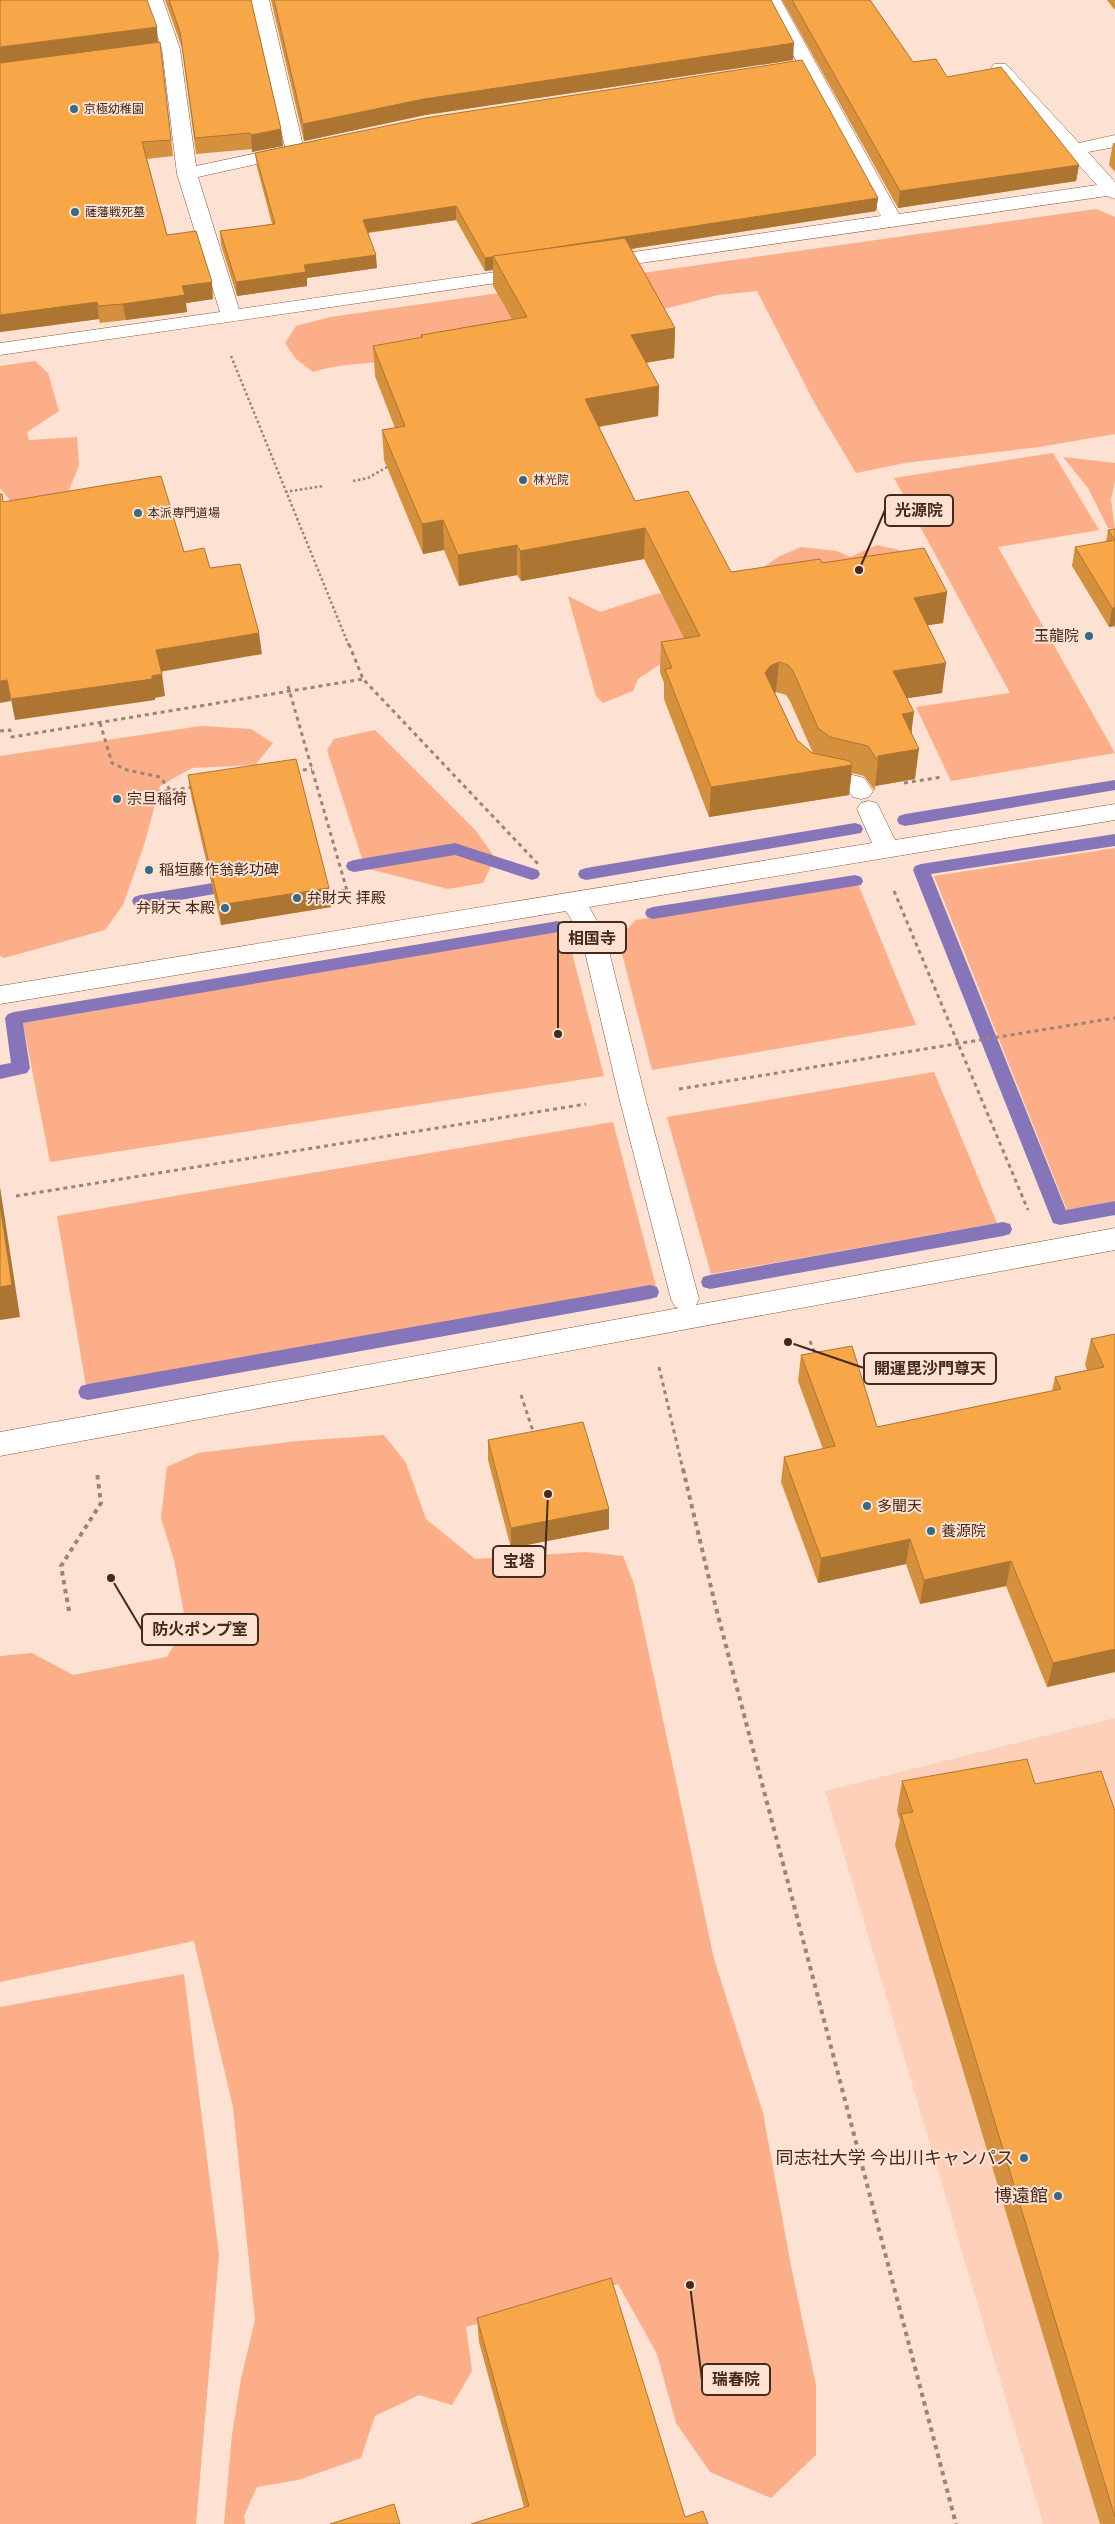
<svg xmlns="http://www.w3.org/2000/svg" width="1115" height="2524" font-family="'Roboto Serif','Noto Sans JP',serif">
  <rect width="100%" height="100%" fill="#fde1d3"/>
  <!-- built -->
  <path fill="#fed0ba" d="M1115,1718V2524H1043L825,1791Z"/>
  <!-- green -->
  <g fill="#fbae87">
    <path d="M1096,209L1115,217V434L1039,447L905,463L856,473L815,404L757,291L718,295L664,309L594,320L396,360C368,364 340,363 313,372L296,359L285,343L296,326L330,317Z"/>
    <path d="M35,361L48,373L59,411L27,432L29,440L77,437L79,465L64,503L26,520L0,488V366Z"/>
    <path d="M1053,453L1099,530L998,547L1115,753L951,781L916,707L1010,693L894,478Z"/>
    <path d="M1063,457L1115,463V481L1111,500L1115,529L1108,528L1088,488Z"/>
    <path d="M877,545L899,550V564L659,665L638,679L633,691L603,703L596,696L568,596L600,612L652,595L750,576L780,556L801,547L837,551L850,557Z"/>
    <path d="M201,726L251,729L273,743L255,765L192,768L160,786L144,845L123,905L105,930L4,958L0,956V756Z"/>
    <path d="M375,730L476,831L495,858L483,883L448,889L365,868L327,750L334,739Z"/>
    <path d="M1115,848V1201L1067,1210L934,876Z"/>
    <path d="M858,884L916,1025L652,1070L618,938L636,920Z"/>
    <path d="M566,930L604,1076L50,1162L23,1023Z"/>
    <path d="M934,1072L997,1223L711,1274L667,1117Z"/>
    <path d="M613,1122L656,1286L86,1386L57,1216Z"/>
    <path d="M384,1435L406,1463L426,1519L475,1559L586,1552L623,1556L634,1584L714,1959L763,2113L791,2266L816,2385V2455L771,2498L710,2472L676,2423L657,2354L618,2284L466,2327L472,2371L452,2405L419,2395L375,2416L361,2458L298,2480L257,2487L244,2516L245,2524H224L232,2435L241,2379L255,2320L233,2107L194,1941L0,1982V1656L32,1653L73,1675L167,1657L186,1624L174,1560L161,1518L167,1467L198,1453L298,1441Z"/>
    <path d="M184,1974L219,2255L196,2524H0V2007Z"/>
  </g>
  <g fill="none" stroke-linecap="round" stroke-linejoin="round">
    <!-- stream -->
    <g fill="#8676b9" fill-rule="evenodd">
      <path d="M1115,780V790L905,826L899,824L897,820L899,816L905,814Z"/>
      <path d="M855,823L861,825L863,829L861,833L586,880L580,878L578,874L580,870L586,868Z"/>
      <path d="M1115,834V846L931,874L1066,1210L1115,1201V1215L1060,1225L1053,1223L1051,1218L913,870L915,866L921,864Z"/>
      <path d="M455,843L538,870L540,874L538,878L532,880L455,855L354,872L348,870L346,866L348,862L354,860Z"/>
      <path d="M855,875L861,877L863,881L861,885L653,919L647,917L645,913L647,909L653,907Z"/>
      <path d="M237,879L243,881L245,885L243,889L140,907L134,905L132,901L134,897L140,895Z"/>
      <path d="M558,921L564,923L566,927L564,931L23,1023L30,1068L27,1073L0,1079V1065L11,1063L5,1018L8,1014L14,1012Z"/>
      <path d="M1003,1222L1010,1224L1012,1229L1010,1234L1003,1236L710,1289L703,1287L701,1282L703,1277L710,1275Z"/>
      <path d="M650,1285L657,1287L659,1292L657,1297L650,1299L88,1400L81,1398L78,1392L81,1386L88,1384Z"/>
    </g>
    <defs>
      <g id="minor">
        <path d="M145,0H163L180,49L196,166L285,147L251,0H269L304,150L302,154L198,177L239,309L531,267L538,269L541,273L538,277L0,355V343L220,312L177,174L162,49Z"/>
        <path d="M763,0H781L899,214L1097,185L994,72L991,68L994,64H1006L1079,143L1115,135V147L1088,152L1115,182V199L1107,196L599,269L592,267L589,263L592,259L599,257L881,216Z"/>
        <path d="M816,765L864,778L873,791L869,797L861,799L853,797L848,790L808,779L804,773L808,767Z"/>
        <path d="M869,801L877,803L895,840L1115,804V820L589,907L605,935L645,1097L699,1299L696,1305L1115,1228V1250L0,1456V1432L679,1308L675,1307L671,1299L619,1097L581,935L566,911L0,1004V986L872,843L857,809L861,803Z"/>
      </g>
    </defs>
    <!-- minor casing -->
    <use href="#minor" stroke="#8d5334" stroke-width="1"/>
    <!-- path-far2 -->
    <g stroke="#9e8376" stroke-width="2.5" stroke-dasharray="2.5 2.5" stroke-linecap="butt">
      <path d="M231,356L349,646"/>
      <path d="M353,481L368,478L389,466"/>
      <path d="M285,492L323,486"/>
    </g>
    <!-- path-far1 -->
    <g stroke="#9e8376" stroke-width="3" stroke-dasharray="4 4" stroke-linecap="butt">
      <path d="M349,644L363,679L538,864"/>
      <path d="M288,686L348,894"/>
      <path d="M100,723L112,763L127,770L160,777L171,791"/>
      <path d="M0,731L10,730L12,737L363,679"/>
      <path d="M295,771L312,769"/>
      <path d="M904,783L942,777"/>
      <path d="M141,795L193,787"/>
      <path d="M894,891L1028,1210"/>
      <path d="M326,894L347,890"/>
      <path d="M679,1089L1115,1018"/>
      <path d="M16,1196L586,1104"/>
      <path d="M810,1341L816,1356"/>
      <path d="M659,1367L683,1470"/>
      <path d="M521,1395L534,1434"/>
    </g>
    <!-- path -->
    <g stroke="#9e8376" stroke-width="4" stroke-dasharray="4.5 4.5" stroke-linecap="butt">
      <path d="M683,1469L715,1604L956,2524"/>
      <path d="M69,1611L61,1566L101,1503L97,1473"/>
    </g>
    <!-- minor -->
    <use href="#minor" fill="#fff" fill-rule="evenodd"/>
  </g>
  <!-- wall -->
  <g fill="#d4903d" fill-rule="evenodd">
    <path d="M165,0H251L281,129L283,146L252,152V149L196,154L182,48Z"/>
    <path d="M271,0H771L793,60L425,115L304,141Z"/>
    <path d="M782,0H870L913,62L947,77L1079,165L1076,181L898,208Z"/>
    <path d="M1107,0H1115V9H1114Z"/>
    <path d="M158,42H160L173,156L147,159L167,235L213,299L186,303L187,312L126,320L100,323L99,319L0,332Z"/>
    <path d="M1113,143H1115V172L1109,165Z"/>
    <path d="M255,153L878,198L876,211L631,249L675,328L674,358L646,363L659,386L658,416L599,427L635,501L731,572L822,563L947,592L943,623L928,625L942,693L907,698L912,733L915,779L875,786V791L864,776L852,773L849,795L709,817L664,699V683L660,672L661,642L684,638L644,559L521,581L517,575L459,586L444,550L423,554L384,460L382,430L395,428L375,376L373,346L421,338V335L512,319L493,286V270L485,271L456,220L368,233L377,268L307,278V286L237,296L221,245L220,231L272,224L257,167ZM776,692L786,695L790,701L813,753L797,740L775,693Z"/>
    <path d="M1115,529V628L1114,626L1109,627L1072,566L1075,547L1106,542L1108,530Z"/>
    <path d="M188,775L329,888L331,907L221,925L191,795Z"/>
    <path d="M1115,1334V1672L1047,1687L1006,1586L920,1604L906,1564L818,1583L781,1482L784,1457L823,1449L798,1381L801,1355L877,1427L1052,1391L1055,1377L1087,1370L1085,1365L1091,1339Z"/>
    <path d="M488,1440L609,1529L511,1548L488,1460Z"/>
    <path d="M902,1781L1035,1784L1115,1811V2524H1100L895,1845L900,1821L897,1811Z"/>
    <path d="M477,2318L685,2517L524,2507L479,2342Z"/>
  </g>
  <!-- shaded-wall -->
  <g fill="#ad7532">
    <path d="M157,27L158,43L0,64V47Z"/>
    <path d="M794,43L793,60L425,115L304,141L303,124L424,99Z"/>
    <path d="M281,129L283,146L252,152L251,135Z"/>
    <path d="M1079,165L1076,181L898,208L900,191Z"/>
    <path d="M878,198L876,211L500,269L493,257Z"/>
    <path d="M456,206V220L364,233L363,220Z"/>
    <path d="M376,255L377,268L307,278V286L237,296L236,282L304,265Z"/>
    <path d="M493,257V270L485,271V258Z"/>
    <path d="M212,282L213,299L186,303L187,312L126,320L123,304L182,286Z"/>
    <path d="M97,302L99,319L0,332V315Z"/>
    <path d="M675,328L674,358L631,365V335Z"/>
    <path d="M659,386L658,416L585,429V399Z"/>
    <path d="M443,520L444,550L423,554L422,524Z"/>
    <path d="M645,528L644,559L521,581L520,551Z"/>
    <path d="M517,545V575L459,586L458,555Z"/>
    <path d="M947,592L943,623L910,628L914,598Z"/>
    <path d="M1112,608H1115V621L1114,626L1109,627Z"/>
    <path d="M259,633L262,654L159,672L156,650Z"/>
    <path d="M779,662L776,692L768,696L765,673L770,666Z"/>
    <path d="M946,663L942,693L890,701L893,671Z"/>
    <path d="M162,674L165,696L155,698V700L15,720L11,699Z"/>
    <path d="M7,680L11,701L0,703V681Z"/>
    <path d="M914,712L910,743L902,714Z"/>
    <path d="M919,749L915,779L875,786L878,761V756Z"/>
    <path d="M852,765L849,795L709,817L711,787Z"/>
    <path d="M329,888L331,907L221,925L219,905Z"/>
    <path d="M0,1187L20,1317L0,1320Z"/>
    <path d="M609,1509V1529L511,1548V1528Z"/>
    <path d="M910,1539L906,1564L818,1583L821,1558Z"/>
    <path d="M1011,1561L1006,1586L920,1604L924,1580Z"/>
    <path d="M1115,1649V1672L1047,1687L1053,1663Z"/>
  </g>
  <!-- building -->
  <g fill="#f7a747" stroke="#ad7532">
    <path d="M0,0H147L157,27L0,47Z"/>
    <path d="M169,0H251L281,129L251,135L250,133L195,138L180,32Z"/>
    <path d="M274,0H771L794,43L424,99L303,124Z"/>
    <path d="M792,0H870L913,62L936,59L947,77L1001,67L1079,165L900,191Z"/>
    <path d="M160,42L171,140L142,142L167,235L196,231L212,282L182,286L185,295L123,304L98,306L97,302L0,315V63Z"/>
    <path d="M802,60L878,198L485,258L456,206L363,220L376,255L304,265L306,272L236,282L220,231L275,224L255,153L425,118Z"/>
    <path d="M625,238L675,328L631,335L659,386L585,399L635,501L688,491L731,572L820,559L822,563L924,548L947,592L914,598L946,663L893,671L914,712L902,714L919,749L878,756V761L868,746L830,737L818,728L793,671L788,665L779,662L770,666L765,673L797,740L812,753L850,761L852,765L711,787L665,669L672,668L661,642L700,636L645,528L520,551L517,545L458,555L443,520L422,524L382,430L405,426L373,346L423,337L421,335L527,317L493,256Z"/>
    <path d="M161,476L184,552L204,548L210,568L240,564L259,633L156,650L162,674L152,676V679L11,699L7,680L0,681V494H2L3,502Z"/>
    <path d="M1115,529V608H1112L1075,547L1115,540L1108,530Z"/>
    <path d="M296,759L329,888L219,905L188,775Z"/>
    <path d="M0,1204L12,1285L0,1287Z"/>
    <path d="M1115,1334V1649L1053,1663L1011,1561L924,1580L910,1539L821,1558L784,1457L835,1446L801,1355L852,1346L877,1427L1061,1389L1055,1377L1104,1367L1091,1339Z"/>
    <path d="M583,1422L609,1509L511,1528L488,1440Z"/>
    <path d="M1027,1759L1035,1784L1101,1771L1115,1811V2517L901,1814L913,1812L902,1781Z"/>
    <path d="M611,2278L685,2517L703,2511L708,2524H471L529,2506L477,2318Z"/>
    <path d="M394,2504L400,2524H330Z"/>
  </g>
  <!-- markers -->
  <g fill="#326c85" stroke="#fde1d3" stroke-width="2">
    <circle cx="74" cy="109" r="5"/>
    <circle cx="75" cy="212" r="5"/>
    <circle cx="523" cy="480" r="5"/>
    <circle cx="138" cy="513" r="5"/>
    <circle cx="1089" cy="636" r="5"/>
    <circle cx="117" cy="799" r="5"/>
    <circle cx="149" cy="870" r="5"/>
    <circle cx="297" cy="898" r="5"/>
    <circle cx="225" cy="908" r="5"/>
    <circle cx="867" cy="1506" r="5"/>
    <circle cx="931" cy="1531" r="5"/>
    <circle cx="1024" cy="2158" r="5"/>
    <circle cx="1058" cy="2196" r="5"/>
  </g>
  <g text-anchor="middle" stroke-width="4" stroke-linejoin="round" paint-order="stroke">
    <!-- far-poi labels -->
    <g font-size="12" fill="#442a1d" stroke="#fde1d3" text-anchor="start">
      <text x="84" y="113">京極幼稚園</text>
      <text x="85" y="216">薩藩戦死墓</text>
      <text x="533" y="484">林光院</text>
      <text x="148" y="517">本派専門道場</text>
    </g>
    <!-- poi labels -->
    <g font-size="15" fill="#442a1d" stroke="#fde1d3" text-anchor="start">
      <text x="1079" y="641" text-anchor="end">玉龍院</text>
      <text x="127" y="804">宗旦稲荷</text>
      <text x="159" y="875">稲垣藤作翁彰功碑</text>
      <text x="307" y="903">弁財天 拝殿</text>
      <text x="215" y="913" text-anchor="end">弁財天 本殿</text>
      <text x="877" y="1511">多聞天</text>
      <text x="941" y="1536">養源院</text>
    </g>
    <!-- near-poi labels -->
    <g font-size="18" fill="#442a1d" stroke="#fde1d3" text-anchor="end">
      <text x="1014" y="2164">同志社大学 今出川キャンパス</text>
      <text x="1048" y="2202">博遠館</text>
    </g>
  </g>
  <!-- callouts -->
  <path fill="none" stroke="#442a1d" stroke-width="2" d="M859 570L885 510M558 1034L558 938M788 1342L864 1368M548 1494L545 1561M111 1578L142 1630M690 2285L702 2380"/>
  <g fill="#442a1d" stroke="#fde1d3" stroke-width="2">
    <circle cx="859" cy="570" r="5"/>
    <circle cx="558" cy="1034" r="5"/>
    <circle cx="788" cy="1342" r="5"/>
    <circle cx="548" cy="1494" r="5"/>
    <circle cx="111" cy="1578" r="5"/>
    <circle cx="690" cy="2285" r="5"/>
  </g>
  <g fill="#fde1d3" stroke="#442a1d" stroke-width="2">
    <rect x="885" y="495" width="68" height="31" rx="5"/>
    <rect x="558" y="922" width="68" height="31" rx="5"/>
    <rect x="864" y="1353" width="132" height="31" rx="5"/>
    <rect x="493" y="1546" width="52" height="31" rx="5"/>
    <rect x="142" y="1614" width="116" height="31" rx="5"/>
    <rect x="702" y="2364" width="68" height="31" rx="5"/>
  </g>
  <g font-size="16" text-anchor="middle" font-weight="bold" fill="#442a1d">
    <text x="919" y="516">光源院</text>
    <text x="592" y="944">相国寺</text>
    <text x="930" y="1374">開運毘沙門尊天</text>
    <text x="519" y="1567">宝塔</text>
    <text x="200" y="1635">防火ポンプ室</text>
    <text x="736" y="2385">瑞春院</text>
  </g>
</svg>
